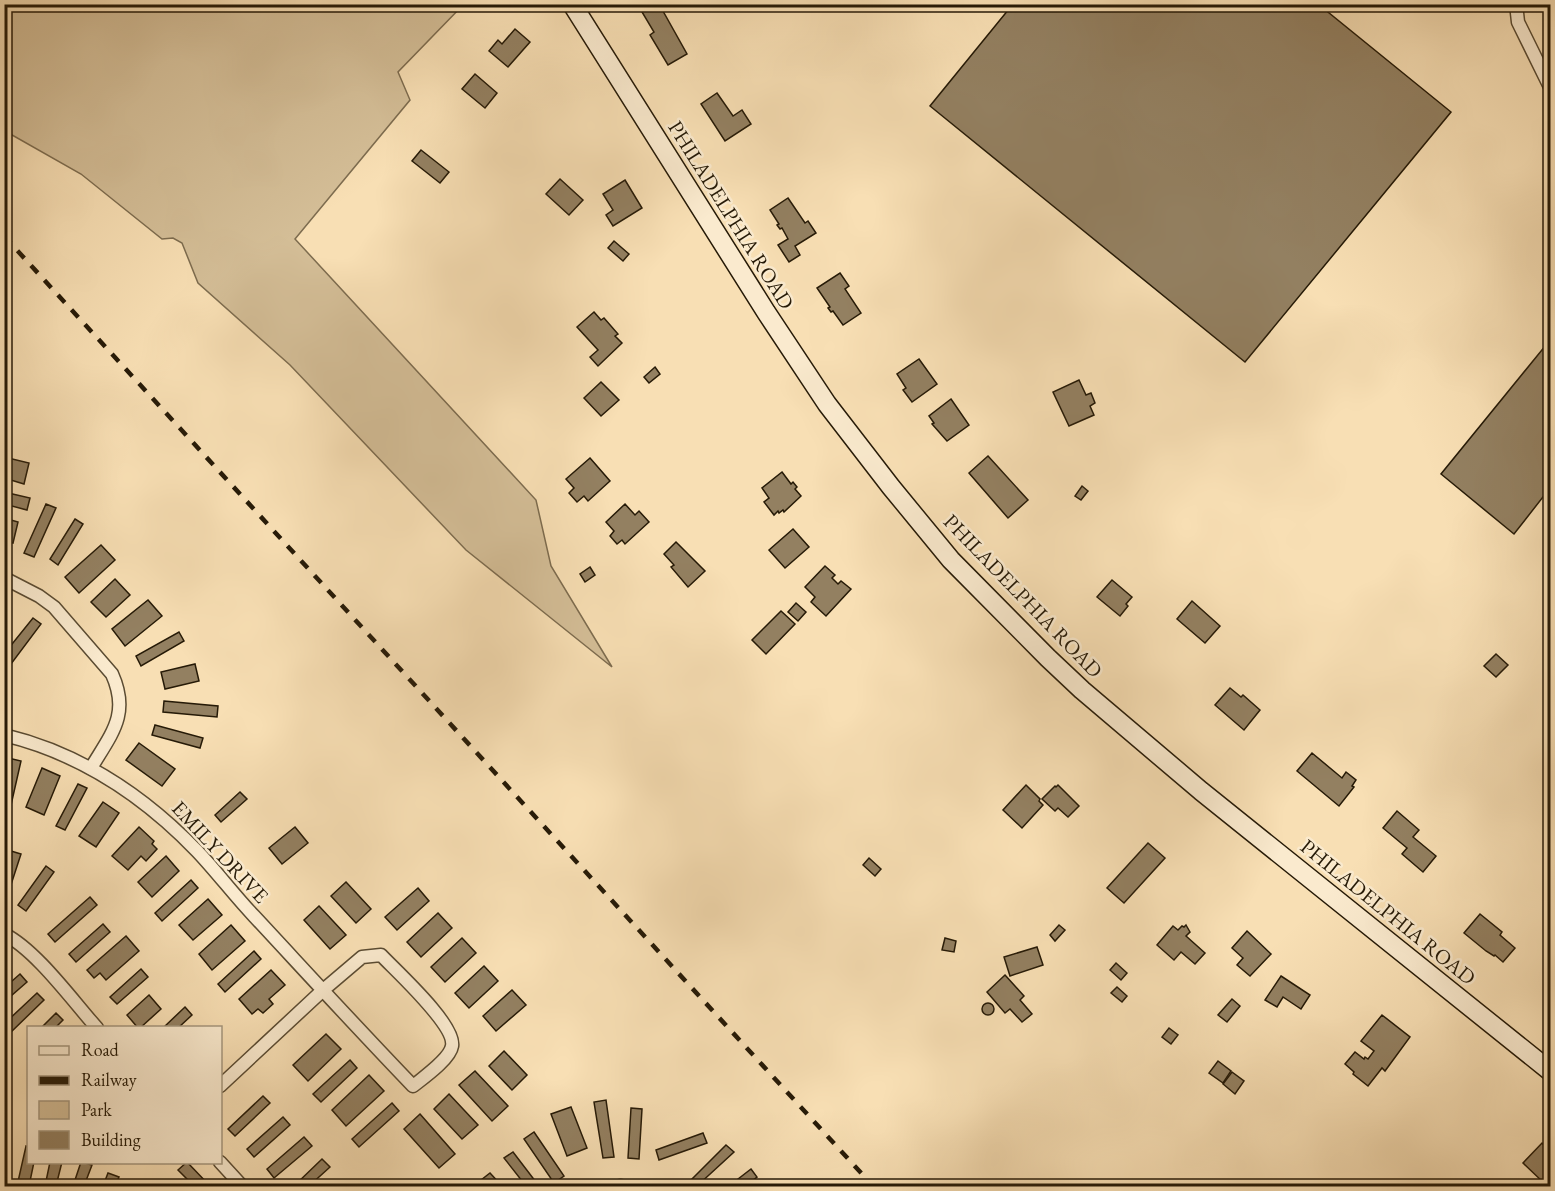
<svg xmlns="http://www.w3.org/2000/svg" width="1555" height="1191" font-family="'EB Garamond',serif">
  <rect width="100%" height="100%" fill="#f8dfb4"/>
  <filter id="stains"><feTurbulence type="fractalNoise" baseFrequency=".00333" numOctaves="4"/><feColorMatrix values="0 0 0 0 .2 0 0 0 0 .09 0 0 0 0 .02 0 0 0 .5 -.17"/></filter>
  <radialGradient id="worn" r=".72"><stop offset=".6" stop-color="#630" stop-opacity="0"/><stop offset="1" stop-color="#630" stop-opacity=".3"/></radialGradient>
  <!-- green -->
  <path fill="#d4be97" stroke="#7d6c4f" stroke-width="1.5" d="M5,4L463,5L398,72L410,100L295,239L536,500L551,566L612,667L466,550L290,365L198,283L182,243L173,238L162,239L81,174L5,131Z"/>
  <!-- building -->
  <g fill="#938061" stroke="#261a07" stroke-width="1.5">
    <path d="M653,4H659L687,54L668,65L650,35L654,32L642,12Z"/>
    <path d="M1013,4H1318L1451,112L1245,362L930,106Z"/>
    <path d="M515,29L530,42L508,67L489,51L498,40L502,44Z"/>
    <path d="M475,74L497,93L485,108L462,89Z"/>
    <path d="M717,93L733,116L742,110L751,124L725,141L701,104Z"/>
    <path d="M421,150L449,172L440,183L412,161Z"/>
    <path d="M560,179L583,200L569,215L546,194Z"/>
    <path d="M625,180L642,208L613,226L606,215L613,210L603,194Z"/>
    <path d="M788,198L805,223L808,221L816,233L795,246L800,255L789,262L778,245L788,239L782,228L780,229L777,225L779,224L770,210Z"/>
    <path d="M614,241L629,254L623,261L608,248Z"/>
    <path d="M840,273L849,286L845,289L861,313L843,325L833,311L831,312L828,308L830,307L817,288Z"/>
    <path d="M594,312L601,320L604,318L618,334L615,336L622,343L598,366L590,357L598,350L577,327Z"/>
    <path d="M1550,340V488L1514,534L1441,474Z"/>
    <path d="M919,359L937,384L912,402L903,390L906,388L897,374Z"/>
    <path d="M655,367L660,374L649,383L644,377Z"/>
    <path d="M1079,380L1086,395L1091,393L1095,403L1090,406L1094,415L1069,426L1053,392Z"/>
    <path d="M601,382L619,400L601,416L584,398Z"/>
    <path d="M951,399L969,425L947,441L932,424L934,423L929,416Z"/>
    <path d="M988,456L1028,500L1008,518L969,473Z"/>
    <path d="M4,457L29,463L24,484L4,478Z"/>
    <path d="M590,458L610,481L588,501L584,496L577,502L569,493L574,488L566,479Z"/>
    <path d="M782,472L791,484L793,482L797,487L795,489L801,496L784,512L783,510L779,513L778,511L774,515L764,502L769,498L762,488Z"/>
    <path d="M1082,486L1088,491L1081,500L1075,496Z"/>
    <path d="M4,492L30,498L27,510L4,504Z"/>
    <path d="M46,504L56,508L34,557L24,553Z"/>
    <path d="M625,504L635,515L639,511L649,522L625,544L622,540L617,544L610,536L614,531L606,522Z"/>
    <path d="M4,518L18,522L13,543L4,541Z"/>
    <path d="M75,519L83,524L58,565L50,559Z"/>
    <path d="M793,529L809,547L785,568L769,550Z"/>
    <path d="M676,542L705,571L688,587L671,567L674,565L664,554Z"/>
    <path d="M101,545L115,560L79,593L65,577Z"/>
    <path d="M825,566L835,575L832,578L838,584L841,581L851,589L826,616L811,602L815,597L805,587Z"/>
    <path d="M590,567L595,575L585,582L580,574Z"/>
    <path d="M115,579L130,595L106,617L91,602Z"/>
    <path d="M1112,580L1132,597L1126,604L1128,606L1120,616L1097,597Z"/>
    <path d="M148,600L162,616L125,646L112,629Z"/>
    <path d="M1192,601L1220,626L1205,643L1177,619Z"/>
    <path d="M796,603L806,612L798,621L788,612Z"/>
    <path d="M781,611L795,624L766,654L752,640Z"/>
    <path d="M33,618L41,624L11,664L4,659V654Z"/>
    <path d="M179,632L184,641L141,666L136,656Z"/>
    <path d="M1496,654L1508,665L1496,677L1484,666Z"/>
    <path d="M195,664L199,681L165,689L161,672Z"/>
    <path d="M1230,688L1241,697L1243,695L1260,710L1244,730L1215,705Z"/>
    <path d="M164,701L218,706L217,717L163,712Z"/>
    <path d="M155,725L203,738L200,748L152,735Z"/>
    <path d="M139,743L175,769L162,786L126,760Z"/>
    <path d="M1312,753L1342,778L1346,772L1356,780L1352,786L1354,787L1339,806L1297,771Z"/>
    <path d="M4,757L21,761L11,805L4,803Z"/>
    <path d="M42,768L60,776L44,815L26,807Z"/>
    <path d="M78,784L87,788L65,830L56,826Z"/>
    <path d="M1026,785L1040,799L1039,801L1043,805L1022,828L1003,810Z"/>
    <path d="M1058,785L1079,806L1068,817L1058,808L1055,811L1042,799L1055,786L1056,787Z"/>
    <path d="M240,792L247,799L221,822L215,815Z"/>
    <path d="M103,802L119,813L96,847L79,836Z"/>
    <path d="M1397,811L1419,830L1413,837L1436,856L1423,872L1402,854L1407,848L1383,828Z"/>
    <path d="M139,827L154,841L152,844L157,849L146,861L141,856L128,870L112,856Z"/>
    <path d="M295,827L308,843L282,864L269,848Z"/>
    <path d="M1148,843L1165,858L1124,903L1107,888Z"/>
    <path d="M11,851L21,854L6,900L4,871Z"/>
    <path d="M166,856L179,871L152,897L138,882Z"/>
    <path d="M869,858L881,869L875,876L863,865Z"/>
    <path d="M46,866L54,872L26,911L18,905Z"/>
    <path d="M191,880L198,888L162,921L155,913Z"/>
    <path d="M346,882L371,909L356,923L331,896Z"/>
    <path d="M418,888L429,901L397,930L385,917Z"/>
    <path d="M90,897L97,905L55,942L48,934Z"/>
    <path d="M208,899L222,915L193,940L179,925Z"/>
    <path d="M319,906L346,935L330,949L304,920Z"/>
    <path d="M438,913L452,928L421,957L407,942Z"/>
    <path d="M1480,914L1502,932L1500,935L1515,948L1503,962L1495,955L1494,956L1486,951L1464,933Z"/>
    <path d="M103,924L110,932L76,962L69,954Z"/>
    <path d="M231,925L245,941L212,970L199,954Z"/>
    <path d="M1059,925L1065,930L1055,941L1050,935Z"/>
    <path d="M1186,925L1190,932L1186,936L1205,953L1195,964L1181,952L1174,960L1157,945L1173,926L1178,930L1182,926L1184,927Z"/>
    <path d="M1247,931L1271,954L1250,976L1237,965L1243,958L1232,948Z"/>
    <path d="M126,936L139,951L106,980L100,973L94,978L87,970Z"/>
    <path d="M462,938L476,953L445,982L431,967Z"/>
    <path d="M945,938L956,941L954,952L942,950Z"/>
    <path d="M1037,947L1043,965L1010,976L1004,957Z"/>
    <path d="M254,951L261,959L225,992L218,984Z"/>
    <path d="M1116,963L1127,973L1121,980L1110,970Z"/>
    <path d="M484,966L498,981L469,1008L455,993Z"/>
    <path d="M141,969L148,977L117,1004L110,997Z"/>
    <path d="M271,970L285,985L269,999L273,1004L263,1013L258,1009L252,1014L239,999Z"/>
    <path d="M20,974L27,982L4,1002V988Z"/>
    <path d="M1005,975L1024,996L1020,1000L1032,1014L1022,1022L1010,1009L1005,1013L987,992Z"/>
    <path d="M1281,976L1310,995L1301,1009L1283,997L1277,1007L1265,1000Z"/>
    <path d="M1117,987L1127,996L1122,1002L1111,993Z"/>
    <path d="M512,990L526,1005L496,1031L483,1016Z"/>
    <path d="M37,993L44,1000L8,1035L4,1031V1024Z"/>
    <path d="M149,995L161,1009L140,1028H138L127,1015Z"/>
    <path d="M1232,999L1240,1006L1227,1022L1218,1015Z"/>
    <circle cx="988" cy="1009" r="6"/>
    <path d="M185,1007L192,1015L178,1028H163Z"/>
    <path d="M56,1013L63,1020L55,1028H41Z"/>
    <path d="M1382,1015L1410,1037L1385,1071L1382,1068L1368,1086L1353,1074L1354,1072L1345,1064L1355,1052L1364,1059L1365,1057L1368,1059L1374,1051L1361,1041Z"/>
    <path d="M1169,1028L1178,1035L1171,1044L1162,1037Z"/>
    <path d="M326,1034L341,1049L308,1081L293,1065Z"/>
    <path d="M504,1051L527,1075L512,1090L489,1066Z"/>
    <path d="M350,1060L357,1068L321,1102L313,1094Z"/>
    <path d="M1218,1061L1231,1071L1223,1083L1209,1073Z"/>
    <path d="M475,1071L508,1106L492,1121L459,1085Z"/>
    <path d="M1232,1072L1244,1081L1235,1094L1223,1084Z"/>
    <path d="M369,1075L384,1091L346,1126L332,1110Z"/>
    <path d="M449,1094L478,1125L462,1139L434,1109Z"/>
    <path d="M263,1096L270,1103L235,1136L228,1129Z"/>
    <path d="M606,1100L614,1157L603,1158L594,1102Z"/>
    <path d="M392,1103L399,1111L359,1147L352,1139Z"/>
    <path d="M571,1107L587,1148L567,1156L551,1114Z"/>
    <path d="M631,1108L642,1109L639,1159L628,1158Z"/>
    <path d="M420,1114L455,1154L439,1168L404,1129Z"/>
    <path d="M283,1117L290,1125L254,1157L247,1149Z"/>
    <path d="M534,1132L564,1176L554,1183L524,1139Z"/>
    <path d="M703,1133L707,1143L659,1160L656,1150Z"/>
    <path d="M304,1137L312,1146L274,1178L267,1169Z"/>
    <path d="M1542,1143L1550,1152V1178L1545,1184L1523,1163Z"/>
    <path d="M726,1145L734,1152L697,1186L691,1180Z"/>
    <path d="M26,1146L28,1147V1162H34L29,1186H17Z"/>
    <path d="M513,1152L539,1186H526L504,1158Z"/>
    <path d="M322,1159L330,1167L309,1186H294Z"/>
    <path d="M50,1162H62L56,1186H45Z"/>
    <path d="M81,1162L92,1165L84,1186H73Z"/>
    <path d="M187,1162L210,1186H194L178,1170Z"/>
    <path d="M751,1169L757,1177L746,1186H729Z"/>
    <path d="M108,1173L119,1177L115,1186H103Z"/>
    <path d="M490,1173L502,1186H487L481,1180Z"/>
  </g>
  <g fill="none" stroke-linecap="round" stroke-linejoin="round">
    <defs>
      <g id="street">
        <path d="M1516,4L1518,22L1550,87"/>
        <path d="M4,578L39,596L54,607L112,674C130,714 112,733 91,768"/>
        <path d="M4,735C79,753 144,796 197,851C217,872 234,895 254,916C307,973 359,1030 413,1086C423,1078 450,1059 452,1046C456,1025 396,971 381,955L362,957L322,991L220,1086"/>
        <path d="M4,934C36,950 72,1000 97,1028"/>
        <path d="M220,1162L242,1186"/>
        <path d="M620,1186H621"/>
      </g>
      <path id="secondary" d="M572,4L766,312L827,404L891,487L951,560L1048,658L1082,690L1201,791L1550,1071"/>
    </defs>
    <!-- street casing -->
    <use href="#street" stroke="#5a4b32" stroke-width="15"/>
    <!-- secondary casing -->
    <use href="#secondary" stroke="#261a07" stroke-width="21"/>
    <!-- street -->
    <use href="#street" stroke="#faeace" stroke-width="12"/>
    <!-- secondary -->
    <use href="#secondary" stroke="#faeace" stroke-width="18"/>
    <!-- rail -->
    <path stroke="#261a07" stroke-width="4.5" stroke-dasharray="10 10" stroke-linecap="butt" d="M4,236L873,1186"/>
  </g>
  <g text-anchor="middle" stroke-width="5" stroke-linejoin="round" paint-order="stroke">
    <!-- street labels -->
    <g font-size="21" fill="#261a07" stroke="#faeace">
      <text transform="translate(731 215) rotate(58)" y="7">PHILADELPHIA ROAD</text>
      <text transform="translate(1023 596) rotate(46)" y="7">PHILADELPHIA ROAD</text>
      <text transform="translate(220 852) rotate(47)" y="7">EMILY DRIVE</text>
      <text transform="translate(1388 912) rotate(39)" y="7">PHILADELPHIA ROAD</text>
    </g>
  </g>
  <!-- margin -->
  <rect width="1555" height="1191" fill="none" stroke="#f8dfb4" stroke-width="24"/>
  <rect x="6" y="6" width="1543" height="1179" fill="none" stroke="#261a07" stroke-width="3"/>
  <rect x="12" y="12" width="1531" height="1167" fill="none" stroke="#261a07" stroke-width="1.5"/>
  <!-- legend -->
  <rect x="27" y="1026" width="195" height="138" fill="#faeace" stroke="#a5977e" stroke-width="1.5"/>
  <rect x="39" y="1046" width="30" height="9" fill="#faeace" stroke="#a5977e" stroke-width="1.5"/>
  <text x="81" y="1056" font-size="18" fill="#261a07">Road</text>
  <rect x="39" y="1076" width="30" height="9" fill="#261a07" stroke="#a5977e" stroke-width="1.5"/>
  <text x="81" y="1086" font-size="18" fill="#261a07">Railway</text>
  <rect x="39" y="1101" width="30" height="18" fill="#d4be97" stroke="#a5977e" stroke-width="1.5"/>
  <text x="81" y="1116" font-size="18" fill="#261a07">Park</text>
  <rect x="39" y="1131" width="30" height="18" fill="#938061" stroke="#a5977e" stroke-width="1.5"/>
  <text x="81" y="1146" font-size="18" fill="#261a07">Building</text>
  <rect width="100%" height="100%" filter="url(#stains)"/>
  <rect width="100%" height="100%" fill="url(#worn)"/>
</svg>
